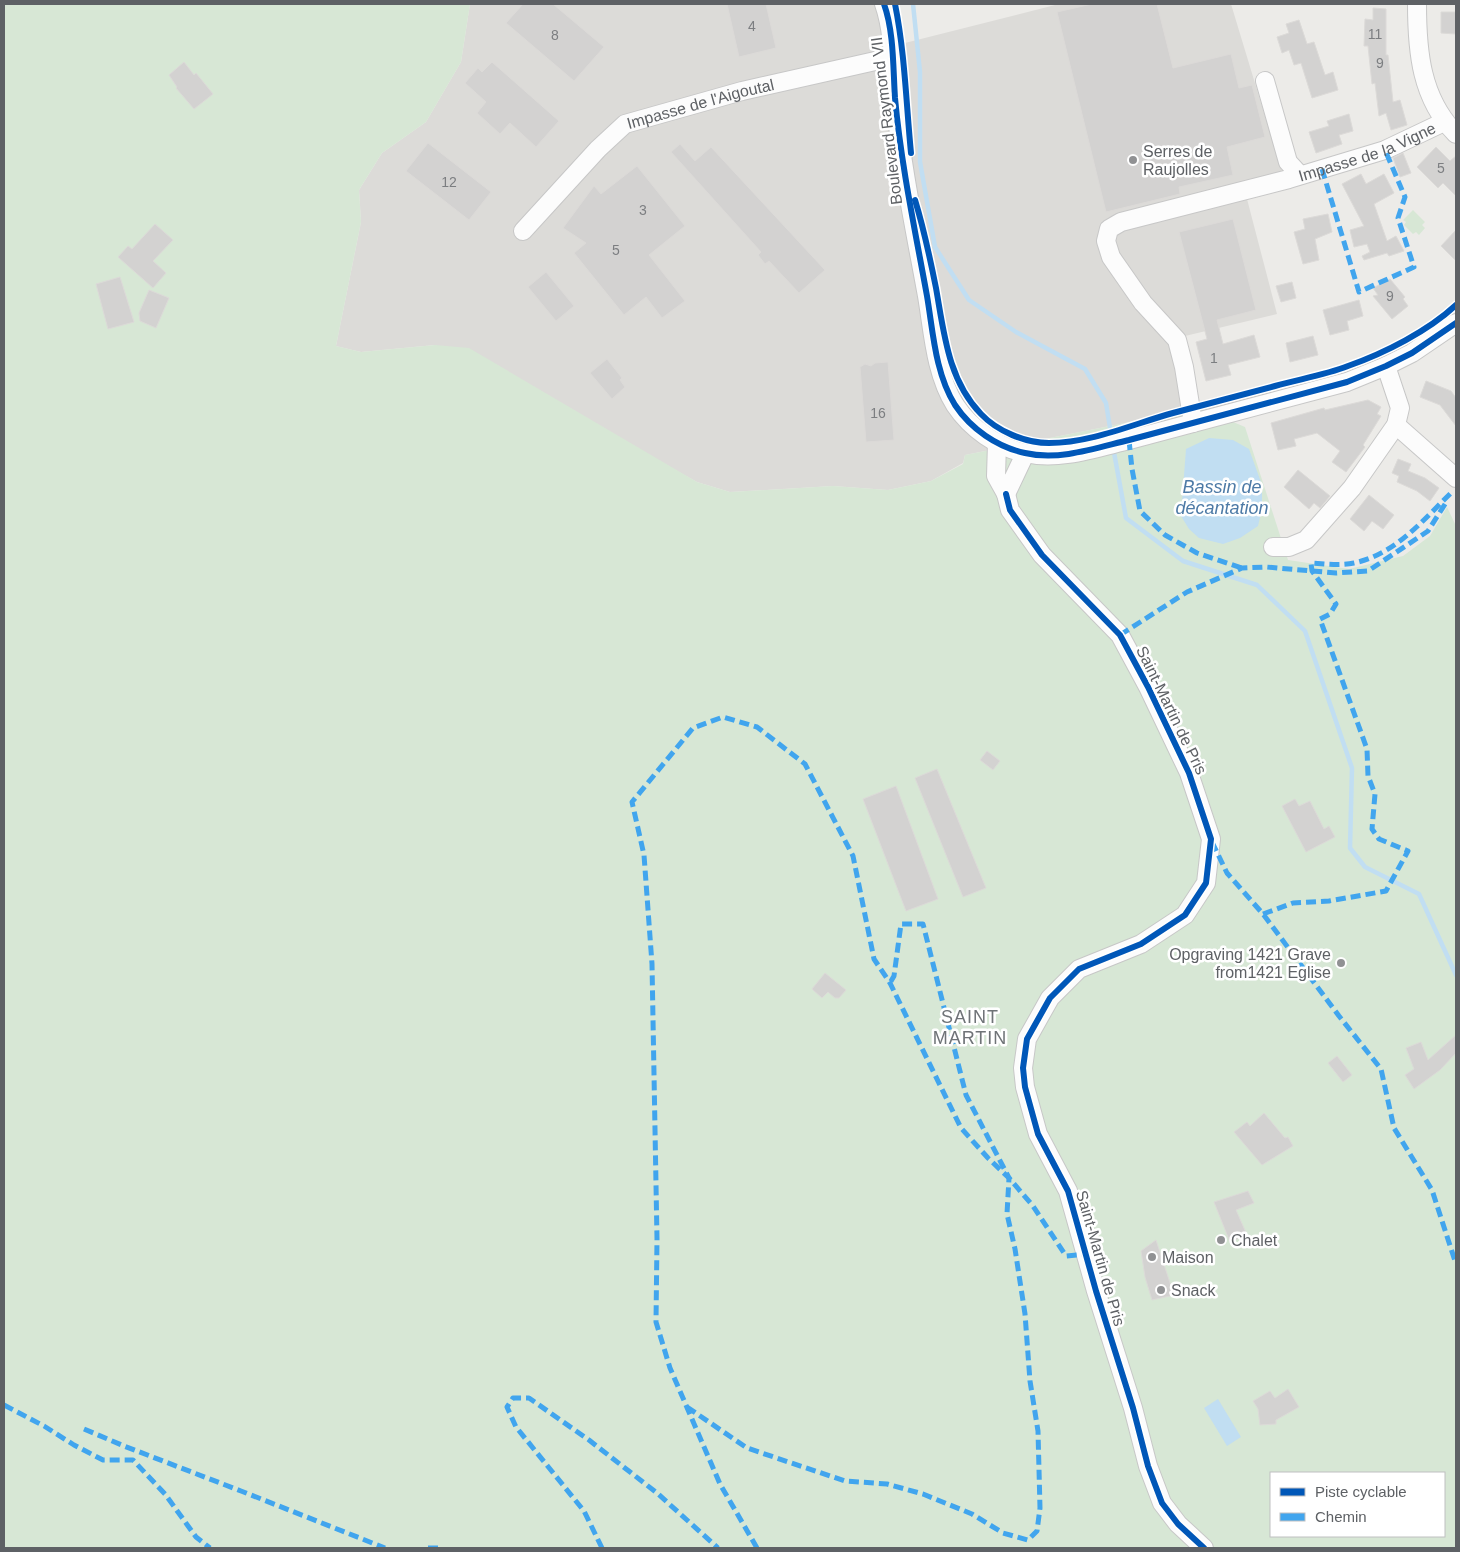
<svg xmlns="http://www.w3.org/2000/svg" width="1460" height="1552" font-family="Helvetica,sans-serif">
  <rect width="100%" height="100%" fill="#ecebe8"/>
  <!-- industrial -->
  <path fill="#dcdbd8" d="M470,4H881L897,45L1059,4H1231L1284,179L1247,199L1277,314L1185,336L1200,408L965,455L963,463L931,481L888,490L833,486L730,492L697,482L668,466L435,345L361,352L336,346L361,222L359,190L382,153L426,122L461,62Z"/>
  <!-- green -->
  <g fill="#d7e7d5" fill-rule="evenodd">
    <path d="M4,4H470L461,62L426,122L382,153L359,190L361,222L336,346L361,352L435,345L469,348L697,482L730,492L833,486L888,490L931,481L963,464L965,455L1200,408L1245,427L1288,560L1349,569L1403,556L1430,536L1447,507L1456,526V1548H4ZM1271,1473H1444V1536H1271Z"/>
    <path d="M1413,210L1425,222L1422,225L1425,228L1419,235L1416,232L1413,234L1404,225L1406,222L1403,220Z"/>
  </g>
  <!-- water -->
  <g fill="#c1def2">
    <path d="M1209,438L1233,440L1249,449L1262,485V509L1258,526L1240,538L1223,544L1199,538L1189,529L1181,516L1186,449Z"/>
    <path d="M1218,1399L1241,1437L1227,1446L1204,1408Z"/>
  </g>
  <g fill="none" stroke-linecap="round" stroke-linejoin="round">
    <!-- stream -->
    <g stroke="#c1def2" stroke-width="4.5">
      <path d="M913,4L920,72V162L935,247L969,300L1016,332L1085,369L1106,403L1112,440"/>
      <path d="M1113,447L1126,518L1183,561L1257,585L1305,631L1352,768L1350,848L1365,867L1419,894L1456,975"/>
    </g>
  </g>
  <!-- building -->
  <g fill="#d3d2d1" stroke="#dcdad8">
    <path d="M523,4H553L604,47L574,81L506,23Z"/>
    <path d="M727,4H766L776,48L739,57Z"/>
    <path d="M1092,4H1157L1173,68L1231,54L1239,88L1252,85L1265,137L1227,147L1233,175L1179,187L1180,194L1106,212L1057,12Z"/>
    <path d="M1373,8L1386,9V55H1388L1393,102L1400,100L1407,125L1391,130L1386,113L1379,116L1375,83L1372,84L1368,46H1364L1365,19L1373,20Z"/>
    <path d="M1441,12H1456V34L1441,33Z"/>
    <path d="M1299,20L1307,44L1314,42L1325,75L1333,72L1338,90L1312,98L1301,63L1294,65L1289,50L1282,53L1277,37L1289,33L1286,24Z"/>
    <path d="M184,62L194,75L196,73L213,94L194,109L176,88L177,87L169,75Z"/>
    <path d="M492,62L559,121L536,147L510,123L500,134L477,113L486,102L465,83L478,68L482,72Z"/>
    <path d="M1349,114L1353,131L1339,135L1342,144L1316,153L1309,132L1329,126L1327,121Z"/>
    <path d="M428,143L491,192L469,220L406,171Z"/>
    <path d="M680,144L695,161L711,147L825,270L799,293L769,261L765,264L758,255L761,252L671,152Z"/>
    <path d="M1436,147L1450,161L1456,156V196L1443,183L1438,188L1417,167Z"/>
    <path d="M1403,153L1411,173L1400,177L1393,158Z"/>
    <path d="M637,166L685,226L649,255L685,301L662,318L646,297L624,315L574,253L586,243L563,228L594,186L601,194Z"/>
    <path d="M1361,174L1366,184L1384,174L1394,193L1374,204L1387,241L1396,236L1404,251L1389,256L1387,253L1364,260L1362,256L1370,252L1367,244L1354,247L1350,230L1364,226L1342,184Z"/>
    <path d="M1328,214L1332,232L1315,239L1319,260L1303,264L1294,232L1305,229L1303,219Z"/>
    <path d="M1233,219L1256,310L1217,320L1223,344L1254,335L1260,357L1228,365L1231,375L1206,381L1196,342L1207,339L1179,232Z"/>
    <path d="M155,224L173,240L153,261L166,273L153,288L118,257L128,246L132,249Z"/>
    <path d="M1456,230V261L1441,246Z"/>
    <path d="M546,272L574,306L556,321L528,287Z"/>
    <path d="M120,277L134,322L108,329L96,284Z"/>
    <path d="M1390,279L1405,297L1403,299L1408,306L1392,319L1373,296L1378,295L1373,288Z"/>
    <path d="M1292,282L1296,298L1281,302L1276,286Z"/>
    <path d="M149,290L169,298L156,328L140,321L139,313Z"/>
    <path d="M1359,300L1363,316L1347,321L1349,330L1330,335L1323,310Z"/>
    <path d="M1313,336L1318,355L1290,362L1286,343Z"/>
    <path d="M607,359L622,378L620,380L625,387L612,399L590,373Z"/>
    <path d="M888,362L894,440L866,442L860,367L865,364L871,366L875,363Z"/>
    <path d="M1426,381L1451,391L1456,398V426L1440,405L1420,397Z"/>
    <path d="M1368,400L1381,407L1377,414L1381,416L1363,445L1365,447L1346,472L1332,462L1340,451L1317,433L1294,439L1296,446L1278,450L1271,423L1324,408L1325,410Z"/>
    <path d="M1398,459L1411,464L1408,471L1425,478L1439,488L1430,501L1417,491L1397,482L1399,476L1392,473Z"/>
    <path d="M1298,470L1330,496L1320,508L1314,503L1309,509L1284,487Z"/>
    <path d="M1369,495L1394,515L1383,529L1372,521L1364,531L1350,519Z"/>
    <path d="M987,751L1000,761L993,770L980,760Z"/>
    <path d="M937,769L986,888L963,897L915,778Z"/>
    <path d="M896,786L938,899L906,911L863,799Z"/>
    <path d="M1295,799L1299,806L1310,801L1324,829L1329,826L1335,837L1306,852L1282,806Z"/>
    <path d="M825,973L846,990L839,998H835L828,992L822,998L812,989Z"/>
    <path d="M1456,1035V1053L1440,1070L1414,1089L1405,1075L1414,1069L1406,1048L1421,1042L1428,1060Z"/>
    <path d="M1337,1056L1352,1075L1343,1082L1328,1063Z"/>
    <path d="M1264,1113L1285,1138L1288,1137L1293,1146L1262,1165L1234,1132L1247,1122L1250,1126Z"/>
    <path d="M1248,1191L1254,1203L1236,1210L1247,1235L1230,1242L1214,1202Z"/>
    <path d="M1156,1240L1174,1295L1152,1300L1145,1277L1141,1251Z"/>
    <path d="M1288,1389L1299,1407L1276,1420V1424L1260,1425L1258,1409L1253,1401L1270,1391L1275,1398Z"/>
  </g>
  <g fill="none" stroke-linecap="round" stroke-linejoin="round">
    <defs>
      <g id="minor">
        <path d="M884,4C894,32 893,68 895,98C901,164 915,230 927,296C933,331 935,373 955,405C971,429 997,447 1025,453C1059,461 1096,448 1129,440L1347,382L1386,366L1412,353L1456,323"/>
        <path d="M1417,4C1417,52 1421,98 1456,134"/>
        <path d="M1265,81L1288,162L1299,174"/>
        <path id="s1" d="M523,231L598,149L625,124L742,91L893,57"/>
        <path id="s2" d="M1193,423L1184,367L1177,340L1143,303L1111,257L1106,241L1109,229L1121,222L1289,179L1385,150L1444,122"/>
        <path d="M1396,425L1456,478"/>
        <path d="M997,443L996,476L1006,494L1025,454"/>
        <path d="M1006,494L1010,510L1042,555L1120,635L1148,687L1189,773L1211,839L1206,883L1185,915L1141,944L1079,969L1050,998L1027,1039L1023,1068L1025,1087L1038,1134L1068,1191L1096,1291L1133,1408L1148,1466L1162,1503L1178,1524L1204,1548"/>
        <path d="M1273,547H1289L1306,540L1352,488L1396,425L1400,408L1386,366"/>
      </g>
    </defs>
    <!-- minor casing -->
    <use href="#minor" stroke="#c7c7c7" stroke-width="20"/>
    <!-- minor -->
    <use href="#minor" stroke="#fcfcfc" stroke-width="18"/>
    <!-- quiet -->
    <g stroke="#41a5ee" stroke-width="5" stroke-dasharray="10 5" stroke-linecap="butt">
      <path d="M1322,169L1359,292L1414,267L1398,218L1405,197L1385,150"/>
      <path d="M1129,440L1132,469L1140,511L1165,535L1197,553L1242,568"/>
      <path d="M1120,635L1187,592L1242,568L1266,567L1336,573L1368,571L1428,531L1447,501"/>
      <path d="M1212,842L1227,873L1263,914L1339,1016L1381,1069L1394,1128L1432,1190L1456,1264"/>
      <path d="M1263,914L1293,903L1329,901L1386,891L1408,851L1379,839L1372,829L1375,794L1368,776L1367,749L1320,619L1330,614L1336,604L1312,571L1311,563C1325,564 1340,566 1354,563C1396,554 1423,520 1453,491"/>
      <path d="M4,1405L44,1426L74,1445L103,1460H133L165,1494L196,1537L210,1548"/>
      <path d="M687,1407L747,1448L845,1481L887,1484L923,1494L972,1514L1003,1533L1028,1540L1037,1531L1040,1508L1038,1431L1030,1381L1025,1314L1015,1249L1007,1214L1009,1178L966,1095L923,924H901L894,976L890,983"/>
      <path d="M84,1429L124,1446L241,1491L385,1548"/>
      <path d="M428,1548H438"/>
      <path d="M602,1548L584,1511L516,1427L507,1407L513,1398H529L589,1440L657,1493L718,1548"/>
      <path d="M757,1548L720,1484L670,1368L656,1322L657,1239L652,964L644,855L632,802L693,728L723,717L757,727L805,764L853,856L874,959L890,983L961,1128L988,1158L1009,1178L1033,1206L1066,1256L1086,1254"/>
    </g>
    <defs>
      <g id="cycleway">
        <path d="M884,4C894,32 893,68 895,98C901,164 915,230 927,296C933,331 935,373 955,405C971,429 997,447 1025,453C1059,461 1096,448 1129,440L1347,382L1386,366L1412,353L1456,323"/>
        <path d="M895,4C905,54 906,102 911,153"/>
        <path d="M915,200C924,229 930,258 936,288C944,333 948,380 981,414C997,431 1025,443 1049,443C1091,443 1133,424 1173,413C1207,404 1241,395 1275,386C1300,379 1325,375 1348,366C1385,353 1428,331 1456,305"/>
        <path d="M1006,494L1010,510L1042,555L1120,635L1148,687L1189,773L1211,839L1206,883L1185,915L1141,944L1079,969L1050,998L1027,1039L1023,1068L1025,1087L1038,1134L1068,1191L1096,1291L1133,1408L1148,1466L1162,1503L1178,1524L1204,1548"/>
      </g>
    </defs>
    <!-- cycleway casing -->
    <use href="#cycleway" stroke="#fff" stroke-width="9"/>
    <!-- cycleway -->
    <use href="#cycleway" stroke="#0057b8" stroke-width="6"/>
  </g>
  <!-- markers -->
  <g fill="#909193" stroke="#fff" stroke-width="2">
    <circle cx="1133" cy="160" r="5"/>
    <circle cx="1341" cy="963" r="5"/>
    <circle cx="1221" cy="1240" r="5"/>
    <circle cx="1152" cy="1257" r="5"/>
    <circle cx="1161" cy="1290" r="5"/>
  </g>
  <g text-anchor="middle" stroke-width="5" stroke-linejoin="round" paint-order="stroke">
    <!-- number labels -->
    <g font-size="14" fill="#7c7e81">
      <text x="752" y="31">4</text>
      <text x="1375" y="39">11</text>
      <text x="555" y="40">8</text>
      <text x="1380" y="68">9</text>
      <text x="1441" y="173">5</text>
      <text x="449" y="187">12</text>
      <text x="643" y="215">3</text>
      <text x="616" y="255">5</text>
      <text x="1390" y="301">9</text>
      <text x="1214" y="363">1</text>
      <text x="878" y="418">16</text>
    </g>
    <!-- street labels -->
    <g font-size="16" fill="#5e6165" stroke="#fff">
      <text dy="6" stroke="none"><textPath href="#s1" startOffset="226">Impasse de l'Aigoutal</textPath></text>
      <text transform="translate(886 121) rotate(-97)" y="6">Boulevard Raymond VII</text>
      <text dy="6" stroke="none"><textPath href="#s2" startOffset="490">Impasse de la Vigne</textPath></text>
      <text transform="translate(1172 710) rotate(64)" y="6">Saint-Martin de Pris</text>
      <text transform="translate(1101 1258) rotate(74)" y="6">Saint-Martin de Pris</text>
    </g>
    <!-- poi labels -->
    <g font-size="16" fill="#5e6165" stroke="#fff" text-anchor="start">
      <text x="1143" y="157">Serres de<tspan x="1143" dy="18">Raujolles</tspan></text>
      <text x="1331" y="960" text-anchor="end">Opgraving 1421 Grave<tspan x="1331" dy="18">from1421 Eglise</tspan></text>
      <text x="1231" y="1246">Chalet</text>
      <text x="1162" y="1263">Maison</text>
      <text x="1171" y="1296">Snack</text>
    </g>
    <!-- water labels -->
    <g font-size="18" font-style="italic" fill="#4d7aa6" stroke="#fff">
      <text x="1222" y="493">Bassin de<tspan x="1222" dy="21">décantation</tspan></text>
    </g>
    <!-- neighbourhood labels -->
    <g font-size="18" letter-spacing="1" fill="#6f7377" stroke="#fff">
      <text x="970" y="1023">SAINT<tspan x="970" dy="21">MARTIN</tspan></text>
    </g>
  </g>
  <!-- border -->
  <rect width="1460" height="1552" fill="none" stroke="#5e6165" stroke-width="10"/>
  <!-- legend -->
  <rect x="1270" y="1472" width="175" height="65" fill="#ffffff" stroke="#bfc0c1"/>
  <rect x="1280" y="1488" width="25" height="8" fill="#0057b8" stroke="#bfc0c1"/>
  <text x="1315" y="1497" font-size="15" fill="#5e6165">Piste cyclable</text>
  <rect x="1280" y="1513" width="25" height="8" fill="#41a5ee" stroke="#bfc0c1"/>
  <text x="1315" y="1522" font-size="15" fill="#5e6165">Chemin</text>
</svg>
